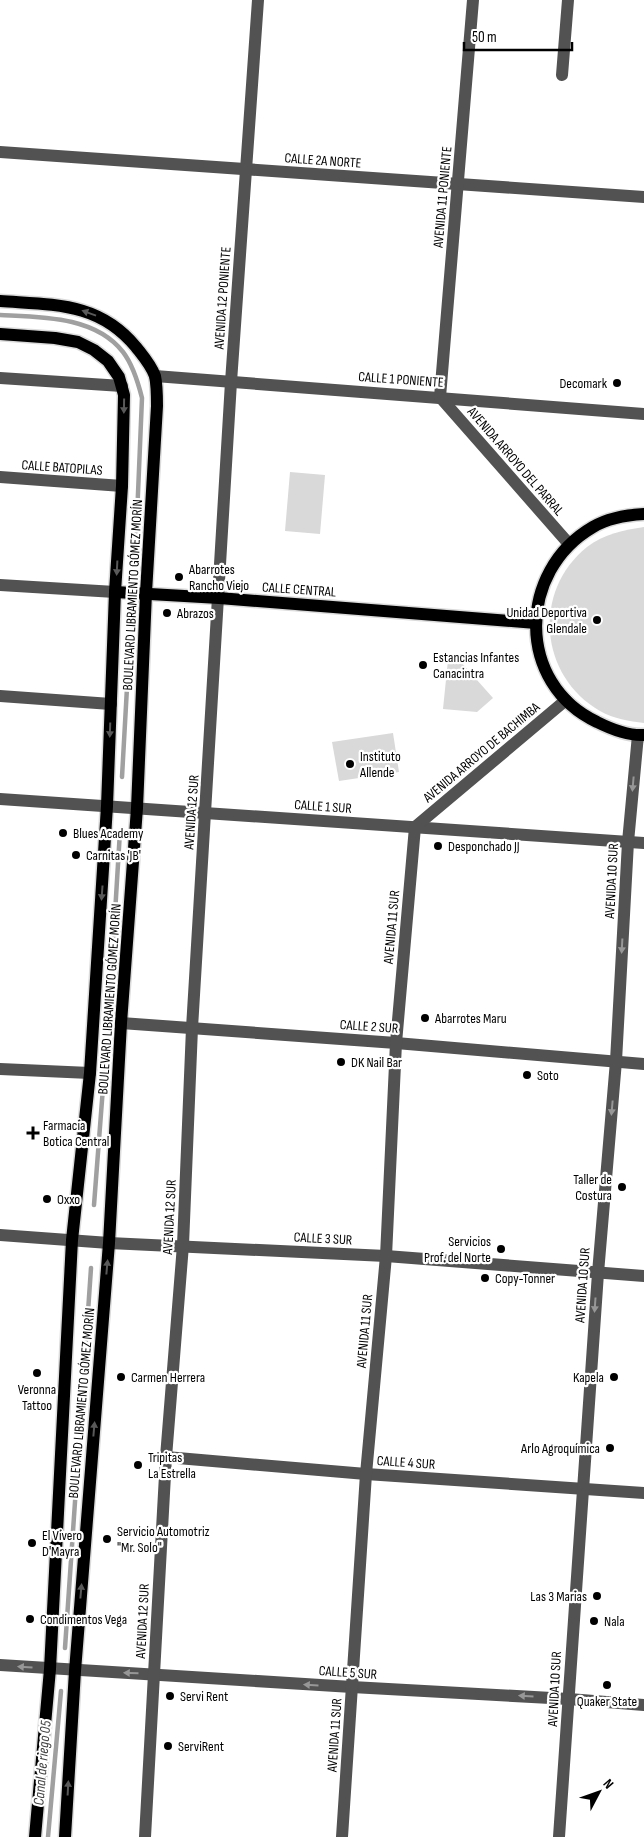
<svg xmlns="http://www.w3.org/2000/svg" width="644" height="1837" font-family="'Sofia Sans Condensed',sans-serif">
  <rect width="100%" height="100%" fill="#fff"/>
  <!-- garden -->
  <g fill="#d9d9d9">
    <path d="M290,472L325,475L320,534L285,531Z"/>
    <path d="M644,527V723C629,721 614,719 600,711C539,676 532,591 587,547C604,534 624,530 644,527Z"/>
    <path d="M453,655L459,662L460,661L493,698L477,712L443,709L448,660Z"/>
    <path d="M393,733L399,772L339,781L332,742Z"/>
  </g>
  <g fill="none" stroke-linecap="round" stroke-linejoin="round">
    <!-- stream -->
    <g stroke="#a0a0a0" stroke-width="4.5">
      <path d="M0,315C41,317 95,316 123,352C133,365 138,382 142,398L135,565"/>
      <path d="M122,777L131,616"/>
      <path d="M94,1205L110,996L120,831"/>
      <path d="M65,1648L91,1268"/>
      <path d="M48,1837L61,1691"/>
    </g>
    <defs>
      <g id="major">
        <path d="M0,301C54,305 99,302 136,347C143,356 151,365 155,376C157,385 157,397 157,406L146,593L137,808L121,1023L109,1243L75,1671L65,1837"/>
        <path d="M0,334L55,338L78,342L94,350L108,361L119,377L124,395L122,486L115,592L107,806L90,1073L72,1240L50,1669L35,1837"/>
        <path d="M644,514C626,515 608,518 593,527C517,571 516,684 597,722C611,729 628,736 644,735"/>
        <path d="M115,592L219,598L536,623"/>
      </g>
    </defs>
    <!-- major casing -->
    <use href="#major" stroke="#dbdbdb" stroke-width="15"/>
    <!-- minor -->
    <g stroke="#525252" stroke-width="12">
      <path d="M562,75L568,0"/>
      <path d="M0,152L644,197"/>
      <path d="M155,376L644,414"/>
      <path d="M0,378L122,386"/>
      <path d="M440,397L473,0"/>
      <path d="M440,397L569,544"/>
      <path d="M0,477L122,486"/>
      <path d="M0,585L115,592"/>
      <path d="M0,696L111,704"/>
      <path d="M0,799L644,843"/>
      <path d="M121,1023L396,1043L644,1064"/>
      <path d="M0,1069L90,1073"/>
      <path d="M0,1235L109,1243L386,1256L644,1276"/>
      <path d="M166,1457L366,1474L644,1493"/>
      <path d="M0,1665L352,1687L569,1699L644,1705"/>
      <path d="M145,1837L166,1457L183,1245L192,1028L231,382L258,0"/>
      <path d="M342,1837L366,1474L386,1256L396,1043L415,827L566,700"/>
      <path d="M559,1837L598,1273L616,1061L628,842L638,735"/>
    </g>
    <!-- major -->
    <use href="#major" stroke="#000" stroke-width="12"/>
  </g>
  <!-- one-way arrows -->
  <defs><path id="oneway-solid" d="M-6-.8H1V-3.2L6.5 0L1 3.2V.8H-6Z" transform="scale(1.25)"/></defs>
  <g fill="#595959">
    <use href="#oneway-solid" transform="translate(89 313) rotate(-160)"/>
    <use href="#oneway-solid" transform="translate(124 406) rotate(91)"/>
    <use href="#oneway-solid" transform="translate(117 568) rotate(93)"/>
    <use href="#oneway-solid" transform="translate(110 730) rotate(92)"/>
    <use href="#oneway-solid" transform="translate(102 893) rotate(94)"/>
    <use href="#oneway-solid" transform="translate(107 1267) rotate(-85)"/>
    <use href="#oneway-solid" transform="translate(94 1429) rotate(-85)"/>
    <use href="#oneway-solid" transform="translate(81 1591) rotate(-85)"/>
    <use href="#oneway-solid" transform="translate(68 1788) rotate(-87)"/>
  </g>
  <g fill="#979797">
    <use href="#oneway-solid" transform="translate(633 784) rotate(95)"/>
    <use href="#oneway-solid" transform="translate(622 946) rotate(93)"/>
    <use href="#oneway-solid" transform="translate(612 1108) rotate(95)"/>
    <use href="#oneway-solid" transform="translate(595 1305) rotate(94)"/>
    <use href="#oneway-solid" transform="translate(25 1667) rotate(-176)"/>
    <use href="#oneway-solid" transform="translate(131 1673) rotate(-178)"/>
    <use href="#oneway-solid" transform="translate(311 1685) rotate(-176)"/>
    <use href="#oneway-solid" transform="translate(526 1696) rotate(-177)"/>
  </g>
  <!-- markers -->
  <g fill="#000" stroke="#fff" stroke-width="2">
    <circle cx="617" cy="383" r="5"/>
    <circle cx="179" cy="577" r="5"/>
    <circle cx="167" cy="613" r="5"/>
    <circle cx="597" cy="620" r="5"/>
    <circle cx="423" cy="665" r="5"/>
    <circle cx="350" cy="764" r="5"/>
    <circle cx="63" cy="833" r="5"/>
    <circle cx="438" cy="846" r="5"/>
    <circle cx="76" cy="855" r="5"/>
    <circle cx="425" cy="1018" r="5"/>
    <circle cx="341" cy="1062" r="5"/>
    <circle cx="527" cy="1075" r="5"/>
    <path d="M30.5 1125.5h5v5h5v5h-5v5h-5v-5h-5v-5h5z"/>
    <circle cx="622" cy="1187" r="5"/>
    <circle cx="47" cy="1199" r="5"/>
    <circle cx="501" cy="1249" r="5"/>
    <circle cx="485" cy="1278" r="5"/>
    <circle cx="37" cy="1373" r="5"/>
    <circle cx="121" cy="1377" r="5"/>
    <circle cx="614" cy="1377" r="5"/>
    <circle cx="610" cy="1448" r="5"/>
    <circle cx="138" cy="1465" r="5"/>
    <circle cx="107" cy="1539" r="5"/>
    <circle cx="32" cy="1543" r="5"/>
    <circle cx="597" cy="1596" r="5"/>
    <circle cx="30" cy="1619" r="5"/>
    <circle cx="594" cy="1621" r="5"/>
    <circle cx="607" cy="1685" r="5"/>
    <circle cx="170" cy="1696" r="5"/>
    <circle cx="168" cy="1746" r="5"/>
  </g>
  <g text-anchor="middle" stroke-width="4.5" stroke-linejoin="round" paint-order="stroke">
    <!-- street labels -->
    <g font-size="14" fill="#000" stroke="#fff">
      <text transform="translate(323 160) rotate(4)" y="5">CALLE 2A NORTE</text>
      <text transform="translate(442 197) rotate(-85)" y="5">AVENIDA 11 PONIENTE</text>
      <text transform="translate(222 298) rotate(-86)" y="5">AVENIDA 12 PONIENTE</text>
      <text transform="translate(401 379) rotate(4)" y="5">CALLE 1 PONIENTE</text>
      <text transform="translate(516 461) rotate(49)" y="5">AVENIDA ARROYO DEL PARRAL</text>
      <text transform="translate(62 467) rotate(4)" y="5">CALLE BATOPILAS</text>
      <text transform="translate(299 589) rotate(4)" y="5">CALLE CENTRAL</text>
      <text transform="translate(132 595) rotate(-87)" y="5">BOULEVARD LIBRAMIENTO GÓMEZ MORÍN</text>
      <text transform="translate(481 752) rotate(-40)" y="5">AVENIDA ARROYO DE BACHIMBA</text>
      <text transform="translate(323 806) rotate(4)" y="5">CALLE 1 SUR</text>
      <text transform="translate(191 812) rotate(-86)" y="5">AVENIDA 12 SUR</text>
      <text transform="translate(611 881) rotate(-87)" y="5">AVENIDA 10 SUR</text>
      <text transform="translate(391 927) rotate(-85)" y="5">AVENIDA 11 SUR</text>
      <text transform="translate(109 999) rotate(-86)" y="5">BOULEVARD LIBRAMIENTO GÓMEZ MORÍN</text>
      <text transform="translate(369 1026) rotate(4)" y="5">CALLE 2 SUR</text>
      <text transform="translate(169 1217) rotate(-87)" y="5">AVENIDA 12 SUR</text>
      <text transform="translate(323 1238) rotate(3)" y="5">CALLE 3 SUR</text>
      <text transform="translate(582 1285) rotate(-86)" y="5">AVENIDA 10 SUR</text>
      <text transform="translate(364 1331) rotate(-85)" y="5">AVENIDA 11 SUR</text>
      <text transform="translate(81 1403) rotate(-85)" y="5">BOULEVARD LIBRAMIENTO GÓMEZ MORÍN</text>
      <text transform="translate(406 1462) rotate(4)" y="5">CALLE 4 SUR</text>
      <text transform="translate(142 1621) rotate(-87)" y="5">AVENIDA 12 SUR</text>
      <text transform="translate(348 1672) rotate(4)" y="5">CALLE 5 SUR</text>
      <text transform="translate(554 1689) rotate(-87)" y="5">AVENIDA 10 SUR</text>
      <text transform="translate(334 1735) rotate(-86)" y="5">AVENIDA 11 SUR</text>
    </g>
    <!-- poi labels -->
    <g font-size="14" fill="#000" stroke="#fff" text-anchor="start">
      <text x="607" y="388" text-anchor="end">Decomark</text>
      <text x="189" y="574">Abarrotes<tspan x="189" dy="16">Rancho Viejo</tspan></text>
      <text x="587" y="617" text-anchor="end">Unidad Deportiva<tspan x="587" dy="16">Glendale</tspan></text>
      <text x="177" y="618">Abrazos</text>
      <text x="433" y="662">Estancias Infantes<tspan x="433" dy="16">Canacintra</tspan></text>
      <text x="360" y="761">Instituto<tspan x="360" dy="16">Allende</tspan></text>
      <text x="73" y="838">Blues Academy</text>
      <text x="448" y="851">Desponchado JJ</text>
      <text x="86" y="860">Carnitas 'JB'</text>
      <text x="435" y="1023">Abarrotes Maru</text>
      <text x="351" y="1067">DK Nail Bar</text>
      <text x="537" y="1080">Soto</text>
      <text x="43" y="1130">Farmacia<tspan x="43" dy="16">Botica Central</tspan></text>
      <text x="612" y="1184" text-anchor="end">Taller de<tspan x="612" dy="16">Costura</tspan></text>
      <text x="57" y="1204">Oxxo</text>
      <text x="491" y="1246" text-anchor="end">Servicios<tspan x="491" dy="16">Prof. del Norte</tspan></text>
      <text x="495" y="1283">Copy-Tonner</text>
      <text x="131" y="1382">Carmen Herrera</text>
      <text x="604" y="1382" text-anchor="end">Kapela</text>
      <text x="37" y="1394" text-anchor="middle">Veronna<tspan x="37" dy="16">Tattoo</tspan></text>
      <text x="600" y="1453" text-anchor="end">Arlo Agroquímica</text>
      <text x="148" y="1462">Tripitas<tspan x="148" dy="16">La Estrella</tspan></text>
      <text x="117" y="1536">Servicio Automotriz<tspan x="117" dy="16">"Mr. Solo"</tspan></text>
      <text x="42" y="1540">El Vivero<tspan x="42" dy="16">D'Mayra</tspan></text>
      <text x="587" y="1601" text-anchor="end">Las 3 Marias</text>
      <text x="40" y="1624">Condimentos Vega</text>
      <text x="604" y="1626">Nala</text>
      <text x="180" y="1701">Servi Rent</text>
      <text x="607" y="1706" text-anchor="middle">Quaker State</text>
      <text x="178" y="1751">ServiRent</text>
    </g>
    <!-- water labels -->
    <g font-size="15" font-style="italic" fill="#414141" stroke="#fff">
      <text transform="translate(42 1763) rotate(-85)" y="5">Canal de riego 05</text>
    </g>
  </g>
  <!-- north arrow -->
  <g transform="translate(599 1792) rotate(49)" stroke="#ffffff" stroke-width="4" paint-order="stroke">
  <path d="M0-4L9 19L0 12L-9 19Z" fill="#000000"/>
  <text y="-8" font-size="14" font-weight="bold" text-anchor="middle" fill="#000000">N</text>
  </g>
  <!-- scale -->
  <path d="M464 42v8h108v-8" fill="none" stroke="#000000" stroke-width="2.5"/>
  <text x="472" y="42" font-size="15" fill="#000000" stroke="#ffffff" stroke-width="4" paint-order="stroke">50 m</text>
</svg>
